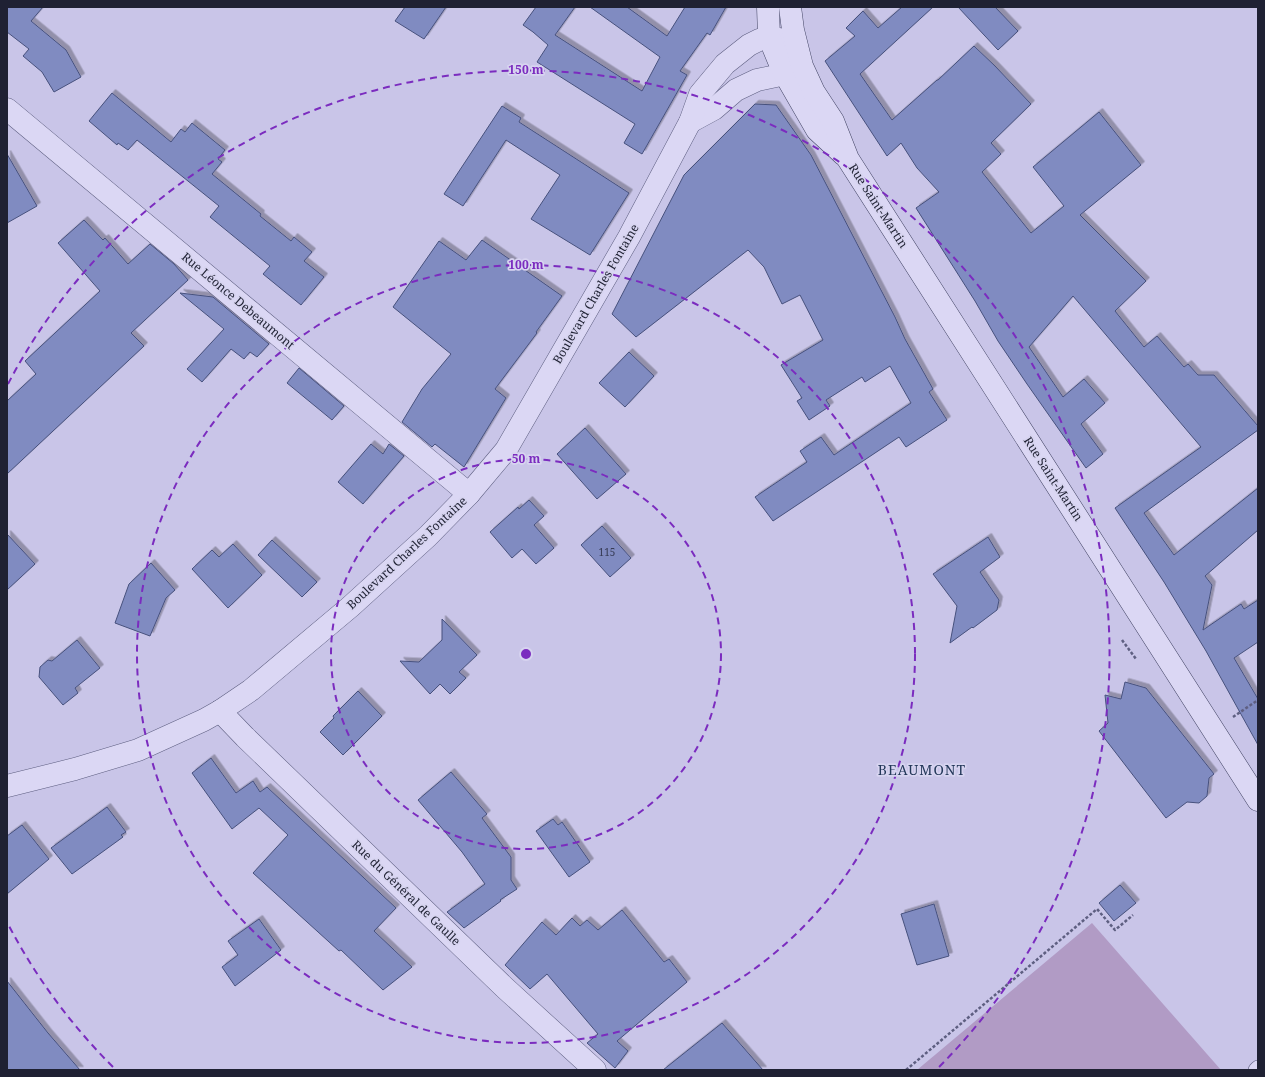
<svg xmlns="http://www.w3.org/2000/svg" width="1265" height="1077" font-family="'Noto Serif',serif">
  <defs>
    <filter id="shadow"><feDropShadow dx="3.5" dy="-3.5" stdDeviation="0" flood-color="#0004"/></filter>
  </defs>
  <rect width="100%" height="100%" fill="#c9c5e8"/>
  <!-- green -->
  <path fill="#b19bc5" d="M1092,923L1221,1070H917Z"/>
  <!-- building -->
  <g fill="#808bc1" stroke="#47517d" filter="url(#shadow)">
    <path d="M7,7H43L31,21L66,50L81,77L54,92L42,72L23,56L29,49L7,32Z"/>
    <path d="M405,7H446L424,39L395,21Z"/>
    <path d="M536,7H575L555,35L642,91L660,57L590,7H627L667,36L685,7H726L710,35L707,33L680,71L687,75L642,154L624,143L635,124L537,62L548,45L533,32L523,25Z"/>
    <path d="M902,7H933L860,74L892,120L937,80H938L974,46L995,66L1031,104L991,143L1001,154L982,172L1031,233L1064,206L1033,167L1099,112L1141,165L1080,215L1146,281L1115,311L1144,347L1157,336L1184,367L1188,364L1198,375H1214L1258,426V430L1144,513L1174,555L1258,488V530L1205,576L1212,585L1203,630L1241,604L1244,609L1258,600V642L1234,658L1258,699V745L1206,651L1164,582L1115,508L1201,447L1073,296L1029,347L1063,397L1084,379L1105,403L1081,424L1103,454L1086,468L1027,384L998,341L975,301L916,208L939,192L917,168L901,143L887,156L825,61L855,36L846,28L863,11L878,28Z"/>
    <path d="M958,7H995L1018,31L998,50Z"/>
    <path d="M112,93L171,142L181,129L185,132L192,123L225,150L218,159L222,162L212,174L261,214L260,216L291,241L294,237L312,252L304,261L324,277L301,305L263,274L270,266L210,217L219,206L137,140L128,150L118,143L117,145L89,121Z"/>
    <path d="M755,104L776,105L811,155L895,317L905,339L933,389L929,392L947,420L906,447L899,437L773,521L755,497L807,462L800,451L821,437L834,455L911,403L890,366L865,382L862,377L826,400L830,406L809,420L797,401L802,398L781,365L823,340L800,295L782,304L764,267L748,250L636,337L612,314L684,175Z"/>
    <path d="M502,106L521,118L519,122L629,193L590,255L531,219L560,175L506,140L463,206L444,194Z"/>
    <path d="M7,154L37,206L7,223Z"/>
    <path d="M84,220L103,240L105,238L128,264L150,244L174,264L188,280L131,333L144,346L7,474V401L36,374L25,361L100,291L58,243Z"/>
    <path d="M482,240L562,296L536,332L537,333L495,389L506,398L464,467L435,444L432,447L402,422L422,389L451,354L393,307L439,241L466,260Z"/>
    <path d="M180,293L213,297L269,344L257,357L250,352L244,359L231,349L202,382L187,369L224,329Z"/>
    <path d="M629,352L654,376L625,407L599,383Z"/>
    <path d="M299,368L344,406L332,420L287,383Z"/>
    <path d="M585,428L626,474L597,499L557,454Z"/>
    <path d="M371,444L383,454L389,444L404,456L363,504L338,482Z"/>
    <path d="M529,500L544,516L534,525L554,548L536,564L522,549L512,558L490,532L518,507L519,509Z"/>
    <path d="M602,526L631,558L610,577L581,545Z"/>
    <path d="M7,534L35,564L7,590Z"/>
    <path d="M988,537L1000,557L980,572L999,600L997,610L973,628L972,627L950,643L957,606L933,574Z"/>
    <path d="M272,540L317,582L302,597L258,555Z"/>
    <path d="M233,544L262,575L228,608L192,569L212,550L219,557Z"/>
    <path d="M151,563L175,590L166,598L150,636L115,623L129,584Z"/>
    <path d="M442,619L477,655L459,672L466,678L450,694L440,684L430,694L400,661L419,662L442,640Z"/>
    <path d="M77,640L100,668L75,688L78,693L63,705L39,677L40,667L48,660L52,661Z"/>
    <path d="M1125,682L1146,688L1214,774L1209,778L1207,796L1199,803L1187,802L1166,818L1099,731L1108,723L1105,695L1121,699Z"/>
    <path d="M358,691L382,716L343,755L320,732L334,718L333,716Z"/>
    <path d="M211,758L236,793L253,781L260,792L267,787L396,908L374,931L412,967L383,990L341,950L339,951L253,873L288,835L259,808L232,829L192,773Z"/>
    <path d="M451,772L487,814L482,818L511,857V880L517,889L500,900L501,901L464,928L447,912L485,884L462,852L418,800Z"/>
    <path d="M107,807L126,832L121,835L123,837L72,874L51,848Z"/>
    <path d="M553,819L558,825L562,822L590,862L569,877L536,831Z"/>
    <path d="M22,825L49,859L7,894V836Z"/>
    <path d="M1120,885L1136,903L1114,921L1099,903Z"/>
    <path d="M934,904L949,956L917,965L901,914Z"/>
    <path d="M622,910L664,962L669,959L687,982L617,1041L628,1051L615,1068L587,1043L598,1034L547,974L530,989L505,965L542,922L556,935L572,918L580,926L587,920L598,930Z"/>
    <path d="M259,919L281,950L235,986L222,967L238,955L228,941Z"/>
    <path d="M7,981L48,1033L80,1070H7Z"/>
    <path d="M722,1023L763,1070H663Z"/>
  </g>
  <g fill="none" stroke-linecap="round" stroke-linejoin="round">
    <defs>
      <path id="service" d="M1256,1070L1258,1068"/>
      <g id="minor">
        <path d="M7,109L469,494"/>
        <path d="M220,711L245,737L505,988L595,1070"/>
      </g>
      <g id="tertiary">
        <path d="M690,122L714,109L736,90L757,80L776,76L783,71L791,61"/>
        <path d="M7,786L75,769L138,750L204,720L220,711L251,690L350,607L428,536L469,494L506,450L629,237L690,122L700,94L725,64L749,45L759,40L769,37L779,39L784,43L797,76"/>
      </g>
      <g id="secondary">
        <path d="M768,7L769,37L783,71L817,130L844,155"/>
        <path d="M790,7L793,30L802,66L814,92L833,121L848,159L1258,800"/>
      </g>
    </defs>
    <!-- service casing -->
    <use href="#service" stroke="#5e5f81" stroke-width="16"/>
    <!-- minor casing -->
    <use href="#minor" stroke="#5e5f81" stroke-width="23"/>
    <!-- tertiary casing -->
    <use href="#tertiary" stroke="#5e5f81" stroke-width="23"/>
    <!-- secondary casing -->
    <use href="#secondary" stroke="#414363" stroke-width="23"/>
    <!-- path -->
    <g stroke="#5e5f81" stroke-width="2.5" stroke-dasharray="3 2" stroke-linecap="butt">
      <path d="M1122,640L1136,659"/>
      <path d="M1233,717L1258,700"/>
      <path d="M906,1070L1097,909L1115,930L1133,915"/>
    </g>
    <!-- service -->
    <use href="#service" stroke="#dbd7f4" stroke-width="15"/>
    <!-- minor -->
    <use href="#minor" stroke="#dbd7f4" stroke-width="22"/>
    <!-- tertiary -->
    <use href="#tertiary" stroke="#dbd7f4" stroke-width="22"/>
    <!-- secondary -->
    <use href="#secondary" stroke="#dbd7f4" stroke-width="22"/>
  </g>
  <!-- distance rings -->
  <g fill="none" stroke="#7b2cbf" stroke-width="2" stroke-dasharray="7 5">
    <circle cx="526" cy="654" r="195"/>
    <circle cx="526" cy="654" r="389"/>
    <path d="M113 1067A584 584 0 0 1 8 924M8 384A584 584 0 1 1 939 1067"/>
  </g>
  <g text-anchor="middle" stroke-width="3.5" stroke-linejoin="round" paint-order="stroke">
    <!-- number labels -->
    <g font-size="10" fill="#373c56">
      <text x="607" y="556">115</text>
    </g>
    <!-- street labels -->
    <g font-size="12" fill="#1f2133" stroke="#d7d4f0">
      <text transform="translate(878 206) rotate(57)" y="4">Rue Saint-Martin</text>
      <text transform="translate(596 294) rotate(-60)" y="4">Boulevard Charles Fontaine</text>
      <text transform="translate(238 301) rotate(40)" y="4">Rue Léonce Debeaumont</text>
      <text transform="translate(1053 479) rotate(57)" y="4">Rue Saint-Martin</text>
      <text transform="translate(407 553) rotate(-43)" y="4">Boulevard Charles Fontaine</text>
      <text transform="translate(406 893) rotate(44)" y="4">Rue du Général de Gaulle</text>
    </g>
    <!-- quarter labels -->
    <g font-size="14" letter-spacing="1" fill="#24385a" stroke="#d7d4f0">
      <text x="922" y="775">BEAUMONT</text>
    </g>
  </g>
  <circle cx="526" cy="654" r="6" fill="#7b2cbf" stroke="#d7d4f0" stroke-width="2"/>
  <g font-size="12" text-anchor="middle" font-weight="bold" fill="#7b2cbf" stroke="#d7d4f0" stroke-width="3.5" stroke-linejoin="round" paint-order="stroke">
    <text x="526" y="74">150 m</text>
    <text x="526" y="269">100 m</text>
    <text x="526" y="463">50 m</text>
  </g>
  <!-- border -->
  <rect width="1265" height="1077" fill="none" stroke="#1f2133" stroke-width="16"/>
</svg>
